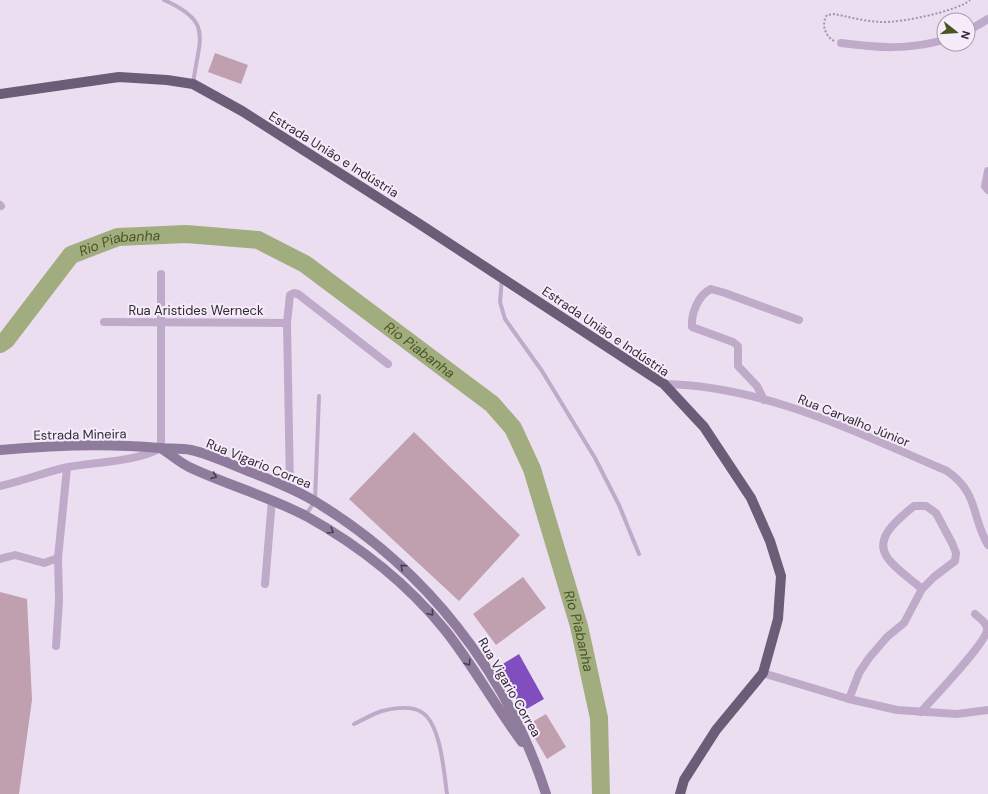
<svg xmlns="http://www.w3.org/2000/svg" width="988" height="794" font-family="'DM Sans',sans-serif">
  <rect width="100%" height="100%" fill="#ecdef1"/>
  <!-- green -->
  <g fill="#c09fae">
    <path d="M215,53L248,65L241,84L208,72Z"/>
    <path d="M414,432L520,535L459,601L349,499Z"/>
    <path d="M523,577L546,608L496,645L473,614Z"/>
    <path d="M0,592L27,599L32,700L19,794H0Z"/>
    <path d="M546,714L566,747L547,759L527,725Z"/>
  </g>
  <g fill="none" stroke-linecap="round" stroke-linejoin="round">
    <!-- river -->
    <path stroke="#a2ad7f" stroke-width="18" id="s1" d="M0,344L6,340L71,255L118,237L186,234L258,240L305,264L492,404L513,428L532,469L579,626L599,718L601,794"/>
  </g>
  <!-- building -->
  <path fill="#814ebf" d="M519,654L544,699L523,711L498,667Z"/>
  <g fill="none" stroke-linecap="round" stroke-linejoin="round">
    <!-- path -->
    <path stroke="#a491b0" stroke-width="2" stroke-dasharray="2 2" stroke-linecap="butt" d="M834,41C825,36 821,24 827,15L834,14C850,17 867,22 883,22C900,23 958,11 970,0"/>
    <!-- lane -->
    <g stroke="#bfabc9" stroke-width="4">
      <path d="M164,0C214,22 199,38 193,84"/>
      <path d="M502,278L500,302L505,319L542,371L595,458L619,505L639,554"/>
      <path d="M305,516L315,501L319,396"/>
      <path d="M354,724C363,720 372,714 382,711C394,708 412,705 423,713C441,726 444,773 447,794"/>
    </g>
    <!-- street -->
    <g stroke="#bfabc9" stroke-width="8">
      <path d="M968,31L988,19"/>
      <path d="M841,43C879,48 907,50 944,40"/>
      <path d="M988,171L985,186L988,190"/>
      <path d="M0,205L1,206"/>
      <path d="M104,322L287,323"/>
      <path d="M664,384C766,386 855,432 947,471C979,493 971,516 988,545"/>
      <path d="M764,400L757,386L738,366V346L733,342L692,327C691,314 698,295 711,289L725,293L799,320"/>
      <path d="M0,486C23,481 45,472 68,467C100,461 132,463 161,448V274"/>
      <path d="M290,488L287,323L290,295L294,293L298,294L388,364"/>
      <path d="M0,559L15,555L44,563L58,558"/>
      <path d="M265,584L272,500"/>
      <path d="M56,646L59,601L58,558L67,468"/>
      <path d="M763,673L849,699L897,710L957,714L988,710"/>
      <path d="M849,699L859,673L869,658L887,637L904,623L922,589L934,577L955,561L956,553L952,543L936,513L926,506H914C901,517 873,537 887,557C894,568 912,580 922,589"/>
      <path d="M921,712C932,699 986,643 987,630C988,623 979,618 975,614"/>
    </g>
    <!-- secondary -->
    <g stroke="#8f7c9d" stroke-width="10">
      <path d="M161,448C170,454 179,462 189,467C227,485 268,496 306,516C360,546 406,582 445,630C473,665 495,706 522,742"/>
      <path d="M0,450C55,445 105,443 159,448C170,449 181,448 191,450C210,454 230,464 248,471C271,480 295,489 316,502C425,568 507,672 546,794"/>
    </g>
    <!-- primary -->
    <path stroke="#6b5c78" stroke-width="10" d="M0,94L119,77L167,80L193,84L242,111L418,223L664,384L704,427L751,498L770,541L781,576L778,619L763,673L716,730L684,780L680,794"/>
  </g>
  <!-- one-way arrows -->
  <defs><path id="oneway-chevron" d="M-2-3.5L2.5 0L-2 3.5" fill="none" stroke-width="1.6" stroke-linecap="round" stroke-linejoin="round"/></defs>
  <g stroke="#483e50">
    <use href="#oneway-chevron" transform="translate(214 476) rotate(21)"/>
    <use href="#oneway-chevron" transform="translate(331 531) rotate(30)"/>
    <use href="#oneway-chevron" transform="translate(403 567) rotate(-138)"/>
    <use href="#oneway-chevron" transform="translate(431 613) rotate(49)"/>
    <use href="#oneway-chevron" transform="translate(468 663) rotate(56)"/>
  </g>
  <g text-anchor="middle" stroke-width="4" stroke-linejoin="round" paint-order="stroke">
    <!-- street labels -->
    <g font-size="13" fill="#312a37" stroke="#f5ebf9">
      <text transform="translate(334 154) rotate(32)" y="5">Estrada União e Indústria</text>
      <text x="196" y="315">Rua Aristides Werneck</text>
      <text transform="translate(606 331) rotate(34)" y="5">Estrada União e Indústria</text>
      <text transform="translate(854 420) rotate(22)" y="5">Rua Carvalho Júnior</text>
      <text transform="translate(80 434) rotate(-1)" y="5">Estrada Mineira</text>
      <text transform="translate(259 463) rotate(22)" y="5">Rua Vigario Correa</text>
      <text transform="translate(510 687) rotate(60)" y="5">Rua Vigario Correa</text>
    </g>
    <!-- water labels -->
    <g font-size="14" font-style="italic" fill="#485621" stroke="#f5ebf9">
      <text dy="5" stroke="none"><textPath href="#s1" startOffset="165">Rio Piabanha</textPath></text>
      <text dy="5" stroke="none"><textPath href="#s1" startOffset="501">Rio Piabanha</textPath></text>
      <text dy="5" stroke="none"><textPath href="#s1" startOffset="837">Rio Piabanha</textPath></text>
    </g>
  </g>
  <!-- north arrow -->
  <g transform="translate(956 32) rotate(107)"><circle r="19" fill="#f5ebf9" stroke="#a79eab"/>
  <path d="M0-3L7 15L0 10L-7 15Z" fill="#485621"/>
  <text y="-6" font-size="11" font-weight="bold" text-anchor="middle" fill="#312a37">N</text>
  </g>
</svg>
